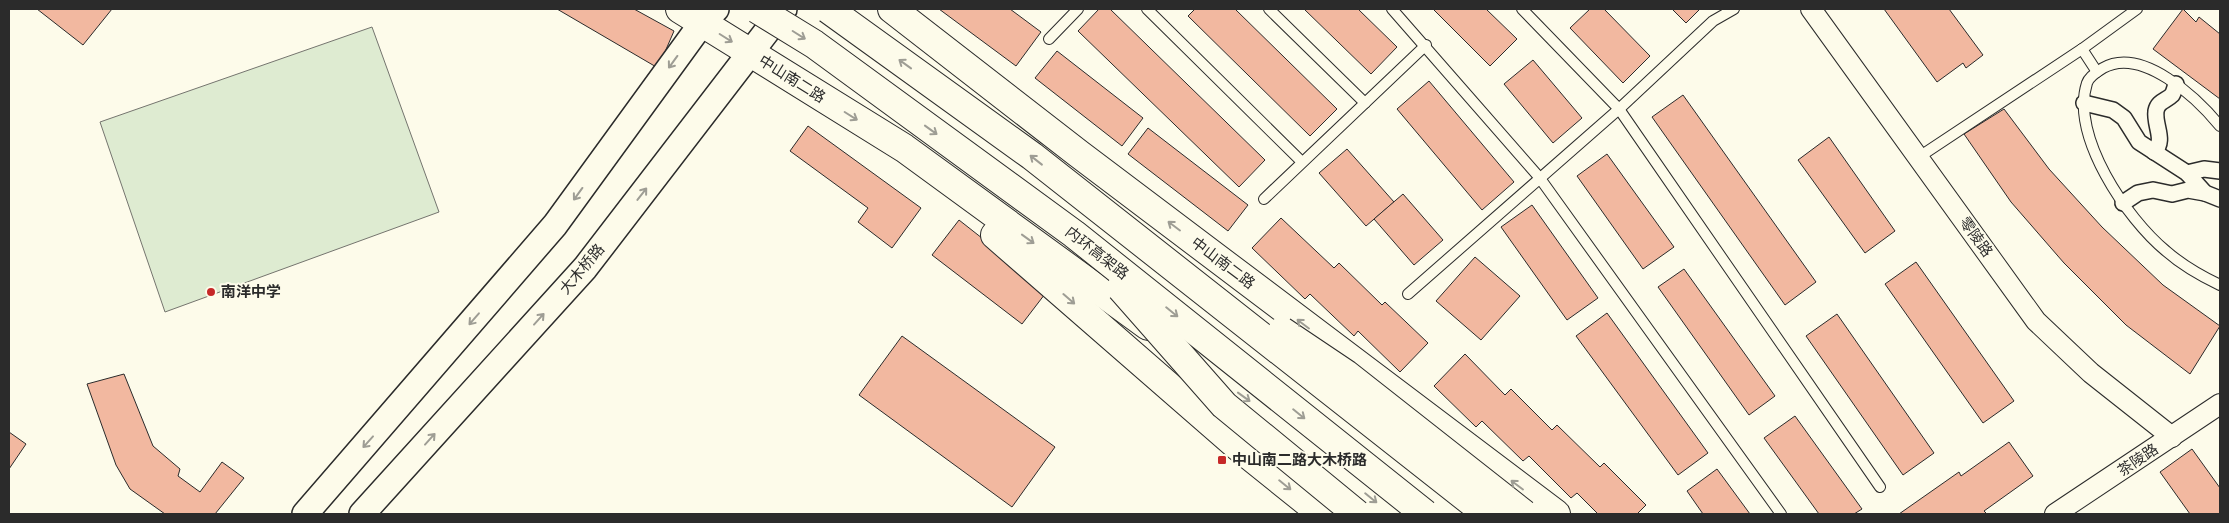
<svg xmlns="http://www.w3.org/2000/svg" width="2229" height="523" font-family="'PT Serif','Noto Sans SC',serif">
  <rect width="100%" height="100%" fill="#fdfbea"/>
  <!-- grass -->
  <path fill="#deebd1" stroke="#74746e" d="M372,27L439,212L165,312L100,122Z"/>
  <!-- building -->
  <g fill="#f2b8a0" stroke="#2b2b2b">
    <path d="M37,9H112L83,45Z"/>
    <path d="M557,9H634L674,31L658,68Z"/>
    <path d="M939,9H1010L1041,32L1016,66Z"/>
    <path d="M1099,9H1110L1265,160L1239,187L1078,31Z"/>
    <path d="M1195,9H1235L1337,109L1310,136L1188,16Z"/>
    <path d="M1304,9H1358L1397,47L1371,74Z"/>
    <path d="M1433,9H1486L1517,39L1490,66Z"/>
    <path d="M1590,9H1604L1650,56L1623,83L1570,28Z"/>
    <path d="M1672,9H1700L1686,23Z"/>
    <path d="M1884,9H1949L1983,55L1966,68L1963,63L1937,82Z"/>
    <path d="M2183,9L2196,22L2199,17L2220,34V99L2153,49Z"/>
    <path d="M1057,51L1143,118L1122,146L1035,78Z"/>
    <path d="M1533,60L1582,118L1553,143L1504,84Z"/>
    <path d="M1429,81L1514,182L1482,210L1397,109Z"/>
    <path d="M1683,95L1816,282L1785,305L1652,117Z"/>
    <path d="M2004,109L2049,169L2102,227L2163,285L2220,326L2190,374L2126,325L2064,263L2011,202L1964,134Z"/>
    <path d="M808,126L921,208L892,248L858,222L868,208L790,151Z"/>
    <path d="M1148,128L1248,205L1228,231L1128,154Z"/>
    <path d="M1829,137L1895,231L1865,253L1798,160Z"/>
    <path d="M1347,149L1394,202L1366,226L1319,173Z"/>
    <path d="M1607,154L1674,247L1643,269L1577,176Z"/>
    <path d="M1403,194L1443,240L1414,265L1374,219Z"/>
    <path d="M1532,205L1598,298L1567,320L1501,227Z"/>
    <path d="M1281,218L1334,268L1339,263L1382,305L1385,302L1428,343L1400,372L1358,331L1354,336L1310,294L1305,299L1252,248Z"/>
    <path d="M959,220L1048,290L1022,324L932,255Z"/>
    <path d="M1475,257L1520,296L1481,340L1436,301Z"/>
    <path d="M1916,262L2014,401L1983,423L1885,284Z"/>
    <path d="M1684,269L1775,396L1749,415L1658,287Z"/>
    <path d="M1607,313L1708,453L1678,475L1576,336Z"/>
    <path d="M1837,314L1934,453L1903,475L1806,336Z"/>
    <path d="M902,336L1055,447L1012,507L859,395Z"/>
    <path d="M1465,354L1505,395L1511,389L1552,430L1557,425L1600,467L1604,463L1646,505L1637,514H1598L1577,493L1571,498L1529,456L1523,461L1482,421L1476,427L1434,386Z"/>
    <path d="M124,374L153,446L180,469L178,476L200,492L222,462L244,478L215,514H165L130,489L116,465L87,384Z"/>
    <path d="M1795,416L1862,509L1854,514H1819L1764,438Z"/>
    <path d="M9,432L26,444L9,469Z"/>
    <path d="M2009,442L2033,476L1984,511L1986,513L1984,514H1899L1959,472L1961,476Z"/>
    <path d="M2192,449L2220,488V514H2190L2160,472Z"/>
    <path d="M1717,469L1750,514H1703L1687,491Z"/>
  </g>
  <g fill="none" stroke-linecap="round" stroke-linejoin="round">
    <defs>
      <g id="service">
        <path d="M1147,9L1302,162"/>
        <path d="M1269,9L1365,103"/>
        <path d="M1392,9L1539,177L1781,514"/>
        <path d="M1522,9L1619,109L1880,487"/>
        <path d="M1049,39L1078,9"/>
        <path d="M2082,49L2097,72"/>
        <path d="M2220,126C2197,98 2142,46 2103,68C2098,71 2089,77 2087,83C2070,136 2127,219 2166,251C2182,265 2201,276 2220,285"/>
        <path d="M1919,157L2082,49L2137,9"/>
        <path d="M1264,199L1426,45"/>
        <path d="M1408,294L1619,109L1713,21L1734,9"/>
      </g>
      <g id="pedestrian">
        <path d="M2084,103L2113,110L2124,118L2139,142L2187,173L2205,193L2220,199"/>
        <path d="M2154,152C2166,140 2154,126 2156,111C2158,101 2166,101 2172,95C2174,92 2175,87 2176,84"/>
        <path d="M2187,173L2204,169L2220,171"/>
        <path d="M2123,203L2138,193L2153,190L2172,194L2188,190L2205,193"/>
      </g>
      <g id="minor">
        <path d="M1811,9L2036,321L2091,373L2172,437"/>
        <path d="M2055,514L2220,404"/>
      </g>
      <g id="tertiary">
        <path d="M305,514L555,225L702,23L716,9"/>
        <path d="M362,514L585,268L784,9"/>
      </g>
      <g id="primary">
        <path d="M680,9L904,148L1148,326"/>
        <path d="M892,9L1079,154L1556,514"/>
        <path d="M995,235L1235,444L1322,514"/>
        <path d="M1190,358L1256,406L1392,514"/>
      </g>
    </defs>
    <!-- service casing -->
    <use href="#service" stroke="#2b2b2b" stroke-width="12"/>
    <!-- pedestrian casing -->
    <use href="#pedestrian" stroke="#2b2b2b" stroke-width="18"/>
    <!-- minor casing -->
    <use href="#minor" stroke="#2b2b2b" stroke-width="22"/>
    <!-- tertiary casing -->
    <use href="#tertiary" stroke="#2b2b2b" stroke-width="28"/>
    <!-- primary casing -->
    <use href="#primary" stroke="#2b2b2b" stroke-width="30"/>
    <!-- service -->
    <use href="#service" stroke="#fdfbea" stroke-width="10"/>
    <!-- pedestrian -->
    <use href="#pedestrian" stroke="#fdfbea" stroke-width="15"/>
    <!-- minor -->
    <use href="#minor" stroke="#fdfbea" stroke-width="20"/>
    <!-- tertiary -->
    <use href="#tertiary" stroke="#fdfbea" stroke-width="25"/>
    <!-- primary -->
    <use href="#primary" stroke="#fdfbea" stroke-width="28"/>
    <defs>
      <g id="trunk-bridge">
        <path d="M757,9L814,44L1074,234L1425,514"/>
        <path d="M828,9L1032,156L1487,514"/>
        <path d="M1121,288L1224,405L1357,514"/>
        <path d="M1282,331L1346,374L1524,514"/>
      </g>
    </defs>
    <!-- trunk-bridge casing -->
    <use href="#trunk-bridge" stroke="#2b2b2b" stroke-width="30" stroke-linecap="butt"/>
    <!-- trunk-bridge -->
    <use href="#trunk-bridge" stroke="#fdfbea" stroke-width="28"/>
  </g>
  <!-- one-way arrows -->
  <defs><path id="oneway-shaft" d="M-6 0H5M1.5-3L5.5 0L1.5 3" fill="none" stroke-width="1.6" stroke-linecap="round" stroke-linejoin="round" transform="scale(1.25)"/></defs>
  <g stroke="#9e9d94">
    <use href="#oneway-shaft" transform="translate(799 35) rotate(32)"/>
    <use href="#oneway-shaft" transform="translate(726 38) rotate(32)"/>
    <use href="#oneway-shaft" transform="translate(673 62) rotate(126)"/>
    <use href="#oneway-shaft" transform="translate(905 64) rotate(-144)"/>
    <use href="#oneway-shaft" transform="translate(851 116) rotate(32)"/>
    <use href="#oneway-shaft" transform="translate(931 130) rotate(36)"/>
    <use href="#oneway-shaft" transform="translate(1036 160) rotate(-142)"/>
    <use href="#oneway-shaft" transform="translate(578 194) rotate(126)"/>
    <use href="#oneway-shaft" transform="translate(642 194) rotate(-52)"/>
    <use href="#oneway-shaft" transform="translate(1174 226) rotate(-143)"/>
    <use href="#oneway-shaft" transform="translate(1028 239) rotate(36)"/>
    <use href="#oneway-shaft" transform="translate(1069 299) rotate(41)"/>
    <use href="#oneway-shaft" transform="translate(1172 312) rotate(39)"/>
    <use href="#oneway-shaft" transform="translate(474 319) rotate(131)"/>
    <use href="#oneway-shaft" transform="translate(539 319) rotate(-48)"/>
    <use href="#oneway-shaft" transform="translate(1303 324) rotate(-143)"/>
    <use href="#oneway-shaft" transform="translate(1244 397) rotate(36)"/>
    <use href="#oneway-shaft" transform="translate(1299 414) rotate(39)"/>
    <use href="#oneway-shaft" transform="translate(430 439) rotate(-48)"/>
    <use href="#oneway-shaft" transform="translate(368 442) rotate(132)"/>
    <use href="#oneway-shaft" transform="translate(1285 485) rotate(39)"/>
    <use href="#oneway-shaft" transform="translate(1517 485) rotate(-143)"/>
    <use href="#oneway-shaft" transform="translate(1371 498) rotate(39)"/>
  </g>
  <!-- markers -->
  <g fill="#c62828" stroke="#fdfbea" stroke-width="2">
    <circle cx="211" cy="292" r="5"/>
    <rect x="1217" y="455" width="10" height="10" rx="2.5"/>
  </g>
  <g text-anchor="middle" stroke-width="4" stroke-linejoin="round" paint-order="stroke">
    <!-- street labels -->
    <g font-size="15" fill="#2b2b2b" stroke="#fdfbea">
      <text transform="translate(792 79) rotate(32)" y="5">中山南二路</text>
      <text transform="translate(1976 237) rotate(54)" y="5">零陵路</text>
      <text transform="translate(1097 253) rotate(38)" y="5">内环高架路</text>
      <text transform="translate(1223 263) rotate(37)" y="5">中山南二路</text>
      <text transform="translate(582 269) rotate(-50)" y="5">大木桥路</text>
      <text transform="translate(2138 460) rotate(-34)" y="5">茶陵路</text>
    </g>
    <!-- poi labels -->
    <g font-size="15" font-weight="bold" fill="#2b2b2b" stroke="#fdfbea" text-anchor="start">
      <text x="221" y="297">南洋中学</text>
      <text x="1232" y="465">中山南二路大木桥路</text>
    </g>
  </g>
  <!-- border -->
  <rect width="2229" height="523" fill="none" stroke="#2b2b2b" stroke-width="20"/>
</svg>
